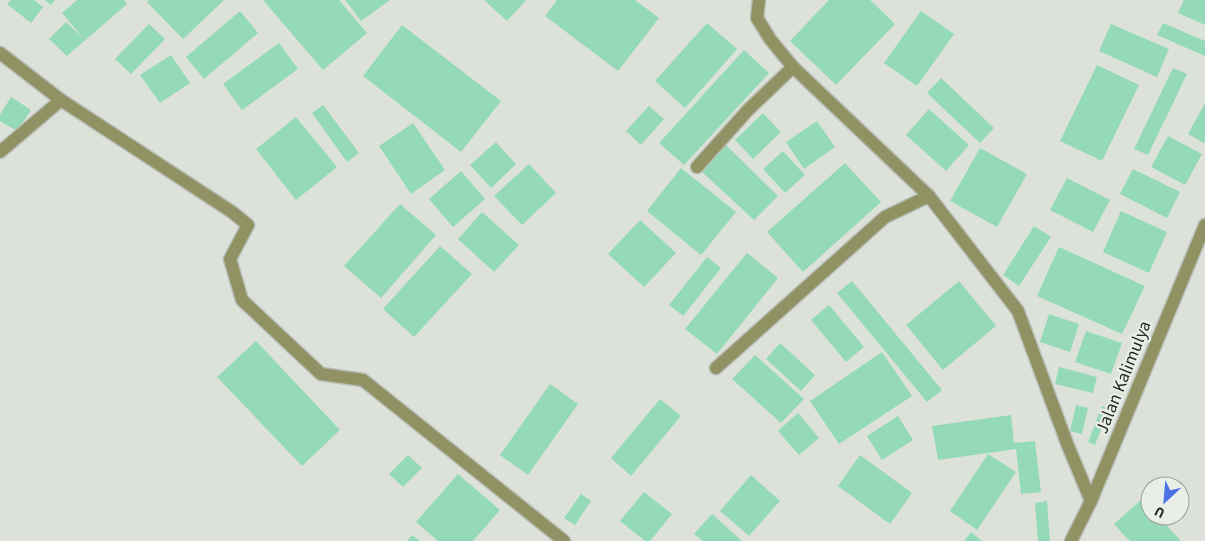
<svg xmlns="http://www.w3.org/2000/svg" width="1205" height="541" font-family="'Source Sans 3',sans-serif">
  <rect width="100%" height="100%" fill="#dce2da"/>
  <!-- building -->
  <g fill="#94dab7">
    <path d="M11,0H34L43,7L31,23L7,4Z"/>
    <path d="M45,0H55L51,5Z"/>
    <path d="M77,0H124L127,4L67,56L49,39L66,22L83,38L62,13Z"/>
    <path d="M149,0H224L183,39L147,2Z"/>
    <path d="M263,0H339L367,33L323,70Z"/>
    <path d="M345,0H390L361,21Z"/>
    <path d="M484,0H526L507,21Z"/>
    <path d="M557,0H635L659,18L618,71L545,16Z"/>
    <path d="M829,0H870L895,24L836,85L790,41Z"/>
    <path d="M1184,0H1205V25L1178,13Z"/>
    <path d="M240,11L258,33L204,79L186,57Z"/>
    <path d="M921,11L954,34L917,86L884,63Z"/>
    <path d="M707,23L737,49L685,108L655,81Z"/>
    <path d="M1163,23L1205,41V56L1157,35Z"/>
    <path d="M149,24L165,39L131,74L115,59Z"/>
    <path d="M1111,24L1169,49L1157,77L1099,51Z"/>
    <path d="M402,25L501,101L461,152L363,76Z"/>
    <path d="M279,43L298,69L242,110L223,84Z"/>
    <path d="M744,50L769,73L684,165L659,143Z"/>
    <path d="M171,55L190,83L160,103L140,75Z"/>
    <path d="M1097,65L1139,85L1102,161L1060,141Z"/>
    <path d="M1173,68L1187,74L1148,155L1134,149Z"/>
    <path d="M941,78L994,128L980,143L927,93Z"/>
    <path d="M11,97L31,110L17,131L0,121V115Z"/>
    <path d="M1205,103V141L1204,143L1188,134Z"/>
    <path d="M323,105L359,153L347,162L312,113Z"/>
    <path d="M649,106L664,119L641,145L626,131Z"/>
    <path d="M929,109L969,145L946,171L906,135Z"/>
    <path d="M763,113L781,132L753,159L735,140Z"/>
    <path d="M296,117L337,167L296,200L256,149Z"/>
    <path d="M817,121L835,147L804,169L786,142Z"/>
    <path d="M413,123L445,170L411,194L379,146Z"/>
    <path d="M1168,136L1202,154L1185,185L1151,167Z"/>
    <path d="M496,142L516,164L491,188L470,165Z"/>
    <path d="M726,145L778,196L754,220L701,171Z"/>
    <path d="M980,148L1027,174L997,227L950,201Z"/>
    <path d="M783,151L805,175L785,193L763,169Z"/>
    <path d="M845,163L881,202L803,272L767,232Z"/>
    <path d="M529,164L556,193L522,225L494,196Z"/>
    <path d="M681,168L736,212L701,255L647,211Z"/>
    <path d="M1133,169L1180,192L1167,218L1120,194Z"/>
    <path d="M461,171L485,199L453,227L429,199Z"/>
    <path d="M1067,178L1110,200L1093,232L1050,210Z"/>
    <path d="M400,204L436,235L381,298L344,266Z"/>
    <path d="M1121,211L1167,232L1149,273L1103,252Z"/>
    <path d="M482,212L519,245L494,272L458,239Z"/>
    <path d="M640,220L676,253L644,287L608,254Z"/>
    <path d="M1034,226L1051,237L1019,286L1003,275Z"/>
    <path d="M440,246L472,274L414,337L383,309Z"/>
    <path d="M1059,247L1145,286L1122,334L1037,296Z"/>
    <path d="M747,253L778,278L717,354L685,329Z"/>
    <path d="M707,257L721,268L683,316L669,305Z"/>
    <path d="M852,281L942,390L927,402L837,293Z"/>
    <path d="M959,281L996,326L943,370L906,325Z"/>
    <path d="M829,305L864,347L846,362L811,320Z"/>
    <path d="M1049,314L1079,324L1070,352L1040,342Z"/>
    <path d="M1086,331L1122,343L1111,374L1075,362Z"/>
    <path d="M256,341L340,430L302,466L217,377Z"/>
    <path d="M780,343L815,375L801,391L766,359Z"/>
    <path d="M882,352L912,396L839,444L810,401Z"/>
    <path d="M755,355L804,399L781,423L732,379Z"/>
    <path d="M1059,367L1097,377L1093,393L1055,384Z"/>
    <path d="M550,384L578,404L528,475L500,455Z"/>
    <path d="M660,399L681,416L631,476L611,458Z"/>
    <path d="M1076,405L1088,408L1082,434L1070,431Z"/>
    <path d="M1102,406L1109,409L1095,445L1088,442Z"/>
    <path d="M798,413L819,438L799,455L778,431Z"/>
    <path d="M1011,415L1014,443L1035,441L1041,492L1021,494L1016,449L938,460L932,426Z"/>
    <path d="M898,416L913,440L882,460L867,436Z"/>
    <path d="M988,454L1016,472L977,530L950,511Z"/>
    <path d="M408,455L422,468L403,487L389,474Z"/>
    <path d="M860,455L912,493L890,524L838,486Z"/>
    <path d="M458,474L500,510L473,541H438L416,522Z"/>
    <path d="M751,475L780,501L749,536L720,511Z"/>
    <path d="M644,492L672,514L650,541H645L620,521Z"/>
    <path d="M581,494L591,501L575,525L564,518Z"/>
    <path d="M1142,499L1150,508V516H1158L1181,541H1130L1122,533L1114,524Z"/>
    <path d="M1047,501L1050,541H1038L1035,503Z"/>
    <path d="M712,514L742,541H703L694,534Z"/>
    <path d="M971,532L982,541H964Z"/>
    <path d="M412,535L420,541H407Z"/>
  </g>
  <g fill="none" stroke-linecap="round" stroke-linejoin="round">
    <defs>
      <g id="minor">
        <path d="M759,0L757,18L770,39L793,67L929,196L1018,311L1068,446L1091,501"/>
        <path d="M0,53L61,100L232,212L248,225L230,259L242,300L321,374L363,380L564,541"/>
        <path d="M0,152L61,100"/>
        <path d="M697,167L748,110L793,67"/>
        <path d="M716,368L885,217L929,196"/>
        <path d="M1071,541L1091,501L1205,225"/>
      </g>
    </defs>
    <!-- minor casing -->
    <use href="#minor" stroke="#b8bdb6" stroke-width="15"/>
    <!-- minor -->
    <use href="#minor" stroke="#909263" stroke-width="12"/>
  </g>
  <g text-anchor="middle" stroke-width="4.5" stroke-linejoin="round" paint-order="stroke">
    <!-- street labels -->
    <g font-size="18" fill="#272926" stroke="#e9efe7">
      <text transform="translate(1123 377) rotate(-68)" y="6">Jalan Kalimulya</text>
    </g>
  </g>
  <!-- north arrow -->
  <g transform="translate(1165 501) rotate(206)"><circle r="24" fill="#e9efe7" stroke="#9ba09a"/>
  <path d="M0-4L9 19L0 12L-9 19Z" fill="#4c73e6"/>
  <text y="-8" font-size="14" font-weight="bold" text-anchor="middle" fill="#272926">U</text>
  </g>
</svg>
